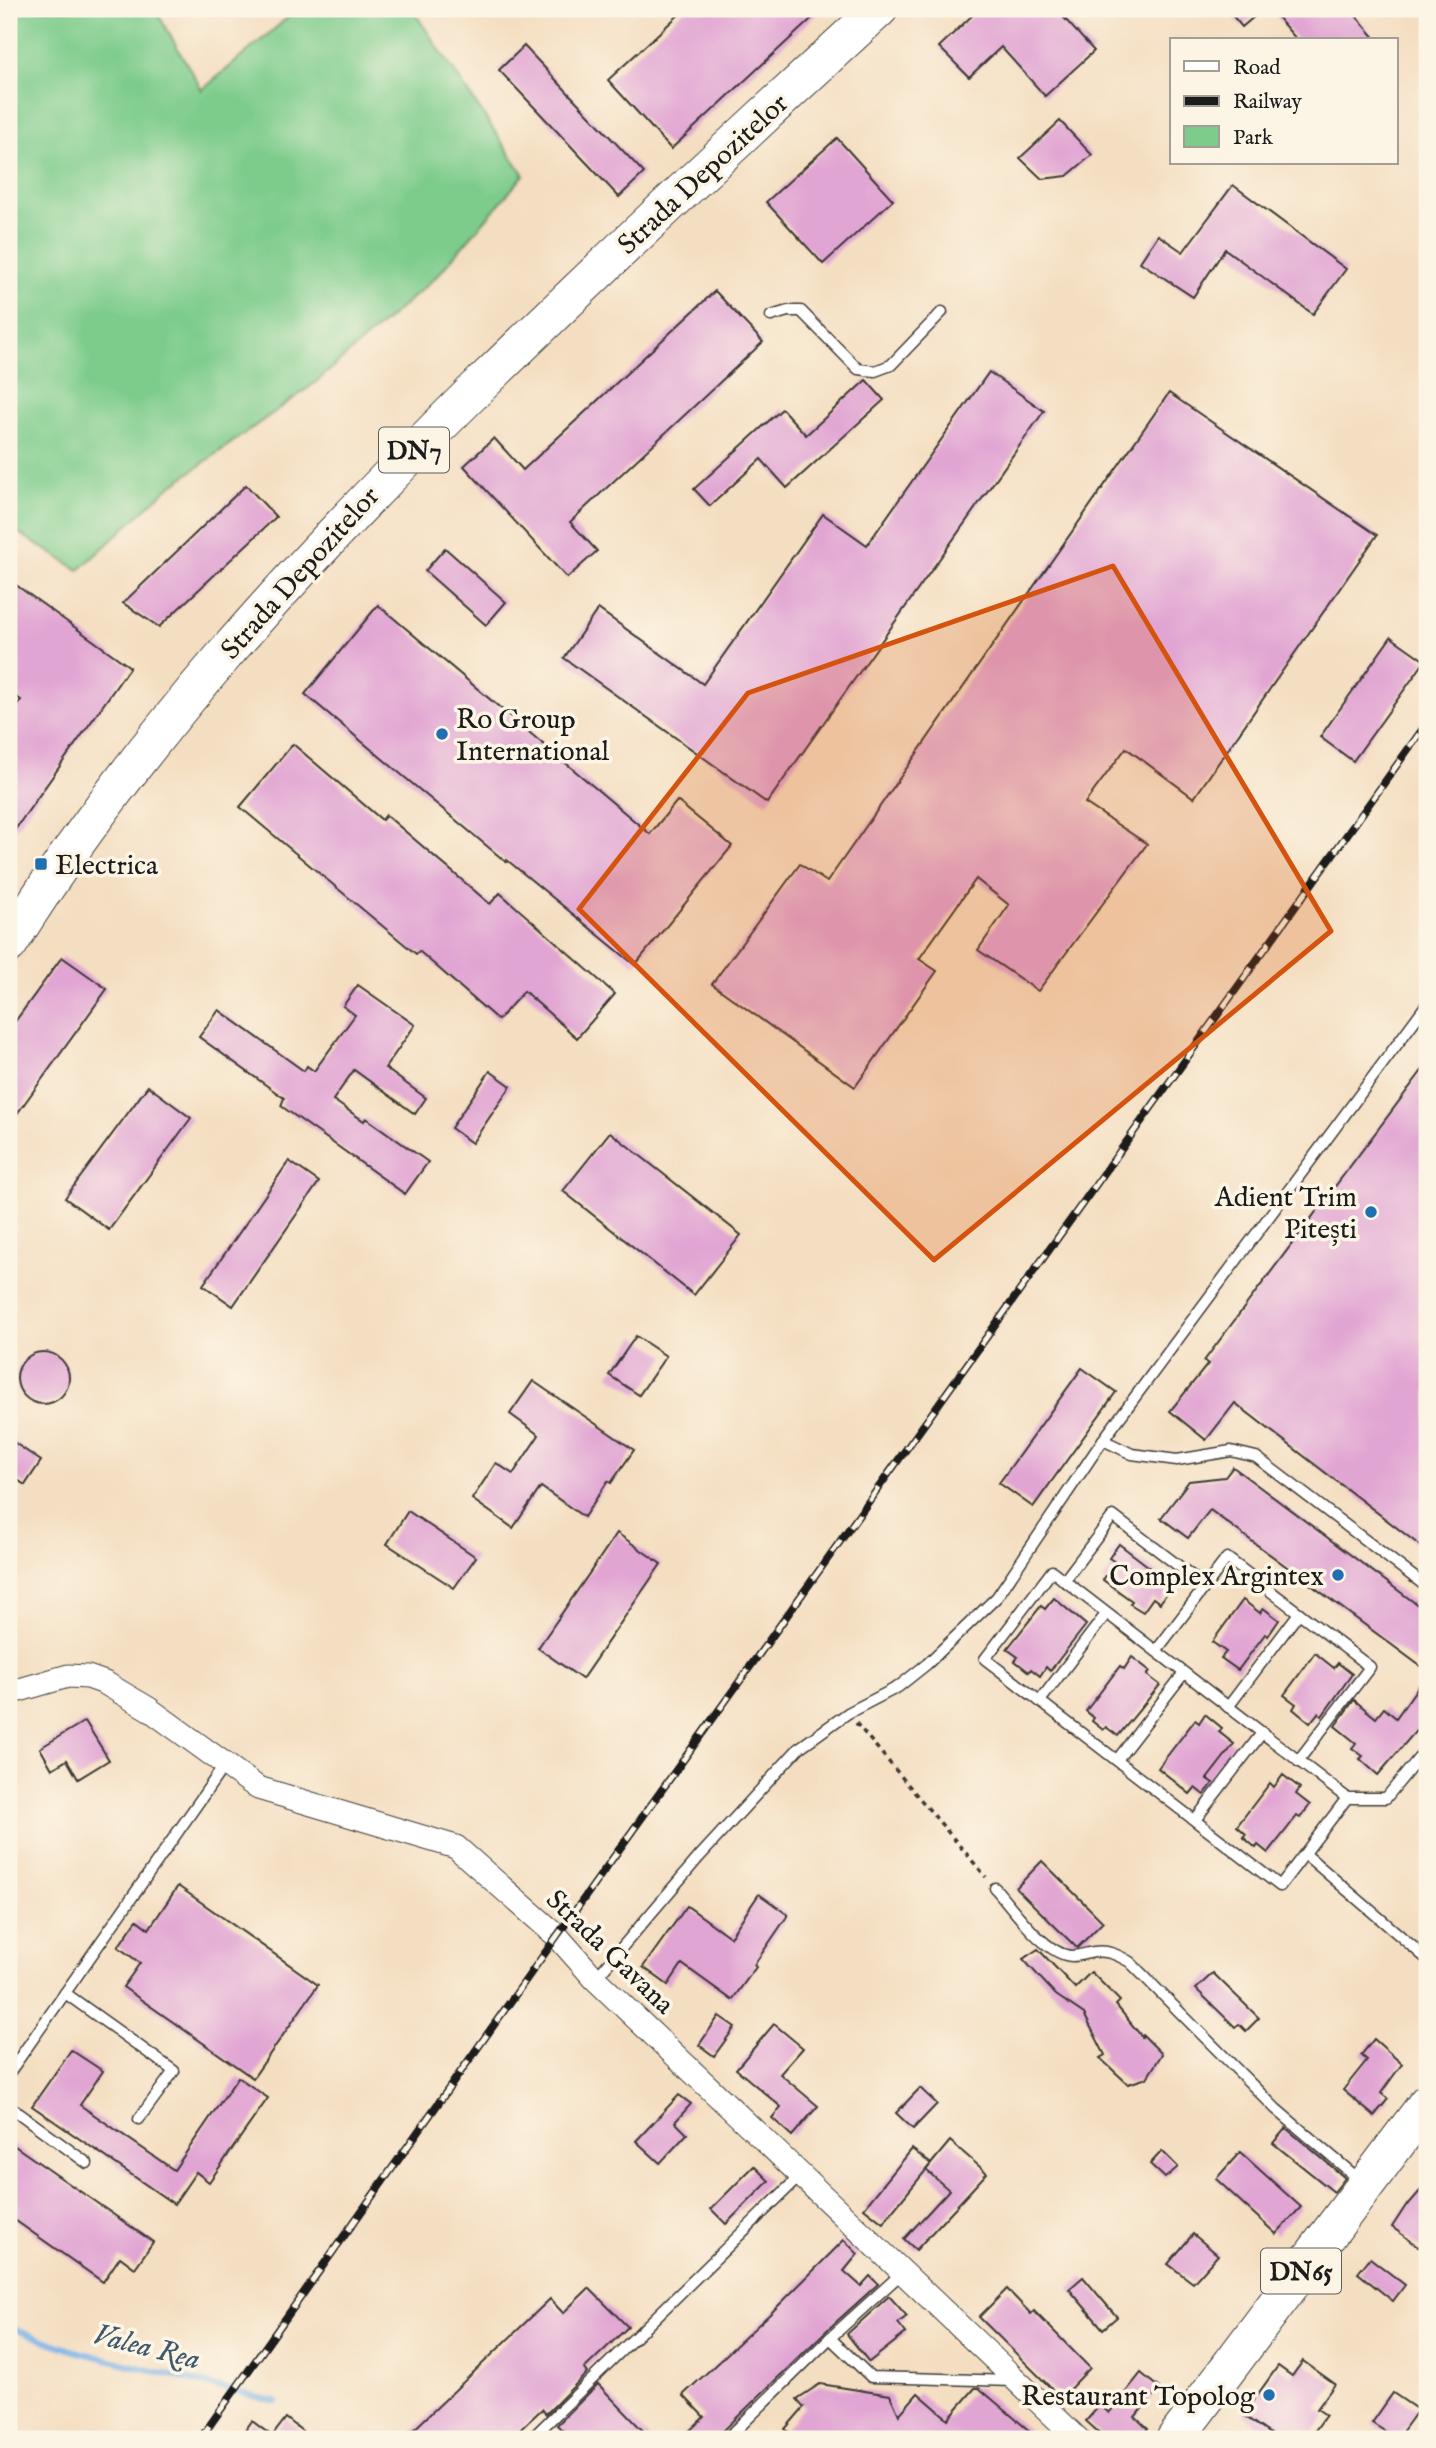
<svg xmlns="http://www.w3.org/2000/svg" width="1436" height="2448" font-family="'IM FELL English',serif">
  <rect width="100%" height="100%" fill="#fcf5e5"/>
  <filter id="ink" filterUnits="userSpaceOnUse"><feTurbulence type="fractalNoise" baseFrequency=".0143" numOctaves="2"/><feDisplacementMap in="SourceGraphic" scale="14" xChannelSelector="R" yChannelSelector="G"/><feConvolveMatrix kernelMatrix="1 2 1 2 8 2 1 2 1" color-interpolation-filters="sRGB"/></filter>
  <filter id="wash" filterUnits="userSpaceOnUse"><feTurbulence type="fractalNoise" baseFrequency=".00686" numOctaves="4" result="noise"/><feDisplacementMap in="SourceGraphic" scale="28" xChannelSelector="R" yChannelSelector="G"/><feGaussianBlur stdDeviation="1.57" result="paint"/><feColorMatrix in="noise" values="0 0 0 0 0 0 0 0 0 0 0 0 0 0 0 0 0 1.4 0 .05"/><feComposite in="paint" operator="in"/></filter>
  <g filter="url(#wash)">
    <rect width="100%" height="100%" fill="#f4dec1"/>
    <!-- green -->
    <path fill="#7dcc8c" stroke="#4c7454" stroke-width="2" d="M9,9H155L202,90L298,9H412L524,175L437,276L315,383L167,489L79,570L9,527Z"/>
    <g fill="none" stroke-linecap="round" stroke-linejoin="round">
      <!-- stream -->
      <path stroke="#77b1e8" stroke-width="6" d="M9,2327L71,2350L276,2402"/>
    </g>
    <g id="blocks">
      <!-- building -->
      <g fill="#e1a5d3">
        <path d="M685,9H822L671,149L608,80Z"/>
        <path d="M979,9H1056L1094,51L1045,96L1001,47L969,77L939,47Z"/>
        <path d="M1227,9H1263L1242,27Z"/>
        <path d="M1270,9H1350L1377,40H1297Z"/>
        <path d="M524,46L644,173L619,197L499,70Z"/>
        <path d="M1060,121L1092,155L1067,176L1042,179L1020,158Z"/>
        <path d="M837,138L893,200L823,264L766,202Z"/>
        <path d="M1233,185L1346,269L1313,314L1225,249L1193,297L1140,262L1158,235L1183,252Z"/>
        <path d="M715,291L763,342L570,522L597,551L567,578L464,466L494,438L523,470Z"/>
        <path d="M989,372L1044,411L767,803L564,658L598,609L703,684L823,514L867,545Z"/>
        <path d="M866,380L884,400L787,488L761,459L710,506L694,489L782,409L806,435Z"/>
        <path d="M1169,393L1377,535L1194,798L1126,748L1085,803L1147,844L1038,991L978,950L1009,905L976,879L919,959L937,971L855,1087L712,984L800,864L827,882Z"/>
        <path d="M246,485L276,517L159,627L123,603Z"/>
        <path d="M445,548L506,602L486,625L425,571Z"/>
        <path d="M9,580L130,667L9,838V717L21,700L9,692Z"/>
        <path d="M378,605L650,834L677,801L732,846L635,965L507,860L506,862L305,694Z"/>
        <path d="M1391,637L1425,661L1353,761L1320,737Z"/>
        <path d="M293,744L382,820L386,815L490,904L500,893L615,994L577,1038L524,991L498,1020L419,951L416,954L240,807Z"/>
        <path d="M62,957L107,989L9,1125V1030Z"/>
        <path d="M358,985L415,1025L385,1068L426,1098L415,1114L354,1070L333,1100L364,1121L366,1118L428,1162L405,1194L281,1106L284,1098L199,1037L219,1010L304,1071L307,1066L314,1071L355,1015L343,1006Z"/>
        <path d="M1427,1064V1551L1235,1403L1206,1440L1170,1411L1208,1364L1204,1361Z"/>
        <path d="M490,1071L511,1086L472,1143L451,1128Z"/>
        <path d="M148,1086L191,1118L109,1230L65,1198Z"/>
        <path d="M610,1132L741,1235L694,1295L563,1191Z"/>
        <path d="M289,1161L319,1182L233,1306L203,1285Z"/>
        <path d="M636,1336L666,1356L639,1395L609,1375Z"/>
        <circle cx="43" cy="1378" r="26"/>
        <path d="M1082,1368L1116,1392L1033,1507L999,1483Z"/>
        <path d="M533,1381L634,1450L611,1483L608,1481L584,1517L541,1487L513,1528L472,1499L496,1463L513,1474L539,1435L510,1414Z"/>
        <path d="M9,1439L41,1461L25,1485L9,1474Z"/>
        <path d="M1233,1467L1427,1612V1671L1210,1510L1188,1538L1161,1518L1189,1481L1225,1477Z"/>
        <path d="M408,1511L476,1557L454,1588L387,1544Z"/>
        <path d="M617,1533L661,1564L582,1679L538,1648Z"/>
        <path d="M1119,1544L1165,1579L1163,1582L1171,1587L1160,1603L1153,1598L1143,1612L1130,1604L1132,1601L1103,1580L1115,1562L1109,1558Z"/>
        <path d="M1054,1598L1086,1625L1050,1671L1046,1667L1040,1676L1031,1669L1029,1672L1015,1661L1018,1657L1007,1649L1041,1606L1045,1609Z"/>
        <path d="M1243,1600L1260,1613L1263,1608L1279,1620L1268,1636L1265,1634L1238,1670L1221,1658L1226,1652L1212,1642Z"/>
        <path d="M1315,1653L1334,1668L1338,1663L1352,1674L1322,1716L1318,1713L1310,1723L1293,1709L1296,1704L1284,1695Z"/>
        <path d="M1132,1657L1150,1671L1147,1675L1160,1685L1118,1736L1106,1727L1103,1730L1092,1721L1094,1718L1086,1711L1120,1666L1124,1669Z"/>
        <path d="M1427,1674V1718L1378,1775L1360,1759L1363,1756L1352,1748L1356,1743L1335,1726L1354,1700L1376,1718L1384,1708L1396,1718Z"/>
        <path d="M1205,1714L1222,1728L1219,1732L1234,1744L1207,1779L1213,1783L1204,1795L1195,1788L1190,1794L1158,1768L1195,1720L1199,1723Z"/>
        <path d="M85,1721L109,1760L78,1779L67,1760L52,1769L40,1748Z"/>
        <path d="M1283,1775L1300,1788L1296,1794L1310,1805L1300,1818L1297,1816L1268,1853L1258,1845L1256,1848L1243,1837L1246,1834L1237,1826L1270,1783L1274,1787Z"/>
        <path d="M1042,1861L1103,1922L1077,1948L1016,1888Z"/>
        <path d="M178,1886L318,1985L253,2078L123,1987L140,1963L118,1947L137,1920L149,1929Z"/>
        <path d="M759,1894L788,1915L754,1965L756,1967L732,2000L682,1964L668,1985L643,1967L687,1906L730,1937Z"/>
        <path d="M1038,1949L1075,1988L1091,1972L1120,2001L1116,2005L1142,2037L1143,2035L1162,2054L1147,2078L1128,2084L1100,2058L1105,2055L1084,2014L1056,1995L1023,1959Z"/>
        <path d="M1213,1973L1259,2018L1246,2031L1239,2024L1235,2027L1196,1989Z"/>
        <path d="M719,2016L735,2027L714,2056L699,2045Z"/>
        <path d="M774,2024L803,2048L780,2074L818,2106L792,2136L772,2118L781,2107L736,2069Z"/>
        <path d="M1374,2039L1402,2064L1381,2093L1388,2099L1374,2116L1343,2090L1367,2060L1361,2055Z"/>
        <path d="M71,2050L103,2071L80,2105L174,2170L238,2077L268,2098L209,2182L196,2172L174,2204L32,2106Z"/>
        <path d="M920,2088L937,2104L913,2129L896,2113Z"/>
        <path d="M679,2095L691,2104L675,2122L687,2134L660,2163L636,2141Z"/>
        <path d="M1286,2128L1345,2178L1334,2192L1273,2143Z"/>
        <path d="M950,2141L987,2173L916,2250L904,2239L949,2190L926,2170Z"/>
        <path d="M9,2142L153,2242L135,2268L120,2257L103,2282L9,2216Z"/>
        <path d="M912,2149L931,2164L883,2223L864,2208Z"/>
        <path d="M1162,2151L1178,2167L1165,2178L1150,2164Z"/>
        <path d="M1240,2152L1301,2207L1276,2234L1216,2179Z"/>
        <path d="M754,2166L769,2181L726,2224L711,2209Z"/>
        <path d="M1427,2183V2253L1392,2227L1407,2204L1408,2205Z"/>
        <path d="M1193,2234L1218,2255L1193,2283L1168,2264Z"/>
        <path d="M844,2240L858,2254L844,2271L861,2286L870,2276L878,2284L825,2332L721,2433L719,2439H681L704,2417L683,2395L772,2312Z"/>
        <path d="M1370,2258L1405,2285L1393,2301L1358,2273Z"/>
        <path d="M1083,2277L1117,2317L1103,2329L1069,2289Z"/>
        <path d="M589,2288L628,2327L584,2369L587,2373L546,2414L542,2409L510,2439H404L550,2299L563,2313Z"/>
        <path d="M1007,2289L1031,2314L1034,2311L1090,2368L1061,2398L979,2317Z"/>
        <path d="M889,2296L907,2316L898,2323L906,2333L869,2362L847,2334Z"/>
        <path d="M1303,2361L1335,2384L1317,2409L1326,2415L1309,2439H1266L1270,2434L1243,2415L1278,2366L1292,2376Z"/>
        <path d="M1141,2373L1159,2388L1135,2417L1148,2429L1139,2439H1106L1086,2421L1100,2405L1109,2413Z"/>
        <path d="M598,2384L651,2439H571L557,2425Z"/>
        <path d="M820,2384L890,2395L899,2415L918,2393L948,2419L975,2388H979L1039,2439H796L785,2429L804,2407L797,2399Z"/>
        <path d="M1393,2393L1418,2410L1397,2439L1372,2423Z"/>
        <path d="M286,2418L312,2439H239L252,2421L272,2436Z"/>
      </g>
    </g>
  </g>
  <g filter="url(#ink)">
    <use href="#blocks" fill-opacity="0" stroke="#3c3935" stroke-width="2"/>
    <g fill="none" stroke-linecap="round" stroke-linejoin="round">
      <defs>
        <g id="service">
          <path d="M771,316L788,311H801L858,369L875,371L891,365L942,312"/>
          <path d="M1103,1440L1132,1454L1177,1460L1231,1451L1256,1457L1427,1587"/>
          <path d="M1064,1581L1113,1516L1205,1586"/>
          <path d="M1156,1651L1227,1558L1370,1667L1298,1761"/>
          <path d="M1040,1701L1106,1614"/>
          <path d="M1228,1707L1299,1613"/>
          <path d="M1117,1760L1184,1673"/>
          <path d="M1347,1798L1280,1886L985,1659L1052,1571L1347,1798H1386L1427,1748"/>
          <path d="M1195,1820L1262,1733"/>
          <path d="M1305,1854L1427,1959"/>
          <path d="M995,1888C1012,1907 1045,1955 1072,1956C1080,1956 1086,1953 1094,1952C1108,1950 1118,1955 1130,1962L1276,2109L1361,2181"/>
          <path d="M595,1979L699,1857L799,1748L848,1713L898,1687L927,1664L997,1597L1103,1440L1427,1004"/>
          <path d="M65,1993L174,2071L139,2119"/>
          <path d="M9,2073L226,1763"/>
          <path d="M9,2106L87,2163"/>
          <path d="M830,2338L903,2272"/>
          <path d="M531,2439L801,2175"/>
          <path d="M727,2439L830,2338L871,2377L1013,2381"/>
        </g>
        <path id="minor" d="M9,1693L68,1676L88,1677L105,1683L149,1709L258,1788L456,1847L557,1936L595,1979L1078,2439"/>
        <g id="primary">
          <path d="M9,944C139,736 303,560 476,389C608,260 743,134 879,9"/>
          <path d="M1175,2439L1427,2103"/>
        </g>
      </defs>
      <!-- service casing -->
      <use href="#service" stroke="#3c3935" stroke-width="13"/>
      <!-- minor casing -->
      <use href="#minor" stroke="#3c3935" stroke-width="25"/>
      <!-- primary casing -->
      <use href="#primary" stroke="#3c3935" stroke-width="39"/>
      <!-- path -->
      <path stroke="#3c3935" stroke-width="3.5" stroke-dasharray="5 5" stroke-linecap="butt" d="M856,1723L986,1877"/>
      <!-- service -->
      <use href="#service" stroke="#fff" stroke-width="10"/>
      <!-- minor -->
      <use href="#minor" stroke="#fff" stroke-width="23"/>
      <!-- primary -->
      <use href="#primary" stroke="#fff" stroke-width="37"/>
      <defs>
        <path id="rail" d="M200,2439L557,1936L1427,723"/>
      </defs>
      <!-- rail casing -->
      <use href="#rail" stroke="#1c1c1c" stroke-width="8"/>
      <!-- rail -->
      <use href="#rail" stroke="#fcf5e5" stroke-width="5" stroke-dasharray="16" stroke-linecap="butt"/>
    </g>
  </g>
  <!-- marked area -->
  <path fill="#d4530e" fill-opacity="0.2" stroke="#d4530e" stroke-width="5" stroke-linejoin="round" d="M1113,566L1331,931L934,1260L579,909L748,693Z"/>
  <!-- markers -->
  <g fill="#1f6fb2" stroke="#fcf5e5" stroke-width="2.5">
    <circle cx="442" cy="734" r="7"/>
    <rect x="34" y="857" width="14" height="14" rx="3.5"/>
    <circle cx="1371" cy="1212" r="7"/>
    <circle cx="1338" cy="1575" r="7"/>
    <circle cx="1269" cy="2395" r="7"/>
  </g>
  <g text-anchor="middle" stroke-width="7" stroke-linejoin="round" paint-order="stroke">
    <!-- shield labels -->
    <g fill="#fcf5e5" stroke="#5f5d58" stroke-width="2">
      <rect x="379" y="427.5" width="70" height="45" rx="5"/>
      <rect x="1261" y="2248.5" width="80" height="45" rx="5"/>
    </g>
    <g font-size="26" font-weight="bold" fill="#1c1c1c">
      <text x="414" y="459">DN7</text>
      <text x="1301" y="2280">DN65</text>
    </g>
    <!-- street labels -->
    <g font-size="28" fill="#1c1c1c" stroke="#fcf5e5">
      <text transform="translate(702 173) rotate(-43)" y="10">Strada Depozitelor</text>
      <text transform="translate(299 572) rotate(-48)" y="10">Strada Depozitelor</text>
      <text transform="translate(611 1951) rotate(44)" y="10">Strada Gavana</text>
    </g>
    <!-- poi labels -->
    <g font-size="28" fill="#1c1c1c" stroke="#fcf5e5" text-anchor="end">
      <text x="456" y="728" text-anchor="start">Ro Group<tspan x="456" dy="32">International</tspan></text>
      <text x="55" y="874" text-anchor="start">Electrica</text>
      <text x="1357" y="1206">Adient Trim<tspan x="1357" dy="32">Pitești</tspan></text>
      <text x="1324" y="1585">Complex Argintex</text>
      <text x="1255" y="2405">Restaurant Topolog</text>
    </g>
    <!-- water labels -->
    <g font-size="30" font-style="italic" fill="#40586e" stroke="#fcf5e5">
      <text transform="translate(147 2346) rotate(14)" y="10">Valea Rea</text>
    </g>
  </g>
  <!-- margin -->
  <rect width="1436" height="2448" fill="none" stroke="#fcf5e5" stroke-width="35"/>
  <!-- legend -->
  <rect x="1170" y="38" width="228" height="126" fill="#fcf5e5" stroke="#a29e95" stroke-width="2"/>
  <rect x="1184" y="61" width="35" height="10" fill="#ffffff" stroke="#a29e95" stroke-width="2"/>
  <text x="1233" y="74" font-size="21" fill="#1c1c1c">Road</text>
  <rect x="1184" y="96" width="35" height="10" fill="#1c1c1c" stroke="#a29e95" stroke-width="2"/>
  <text x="1233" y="108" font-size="21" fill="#1c1c1c">Railway</text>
  <rect x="1184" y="126" width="35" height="21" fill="#7dcc8c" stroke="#a29e95" stroke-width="2"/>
  <text x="1233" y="144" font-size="21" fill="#1c1c1c">Park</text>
</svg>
